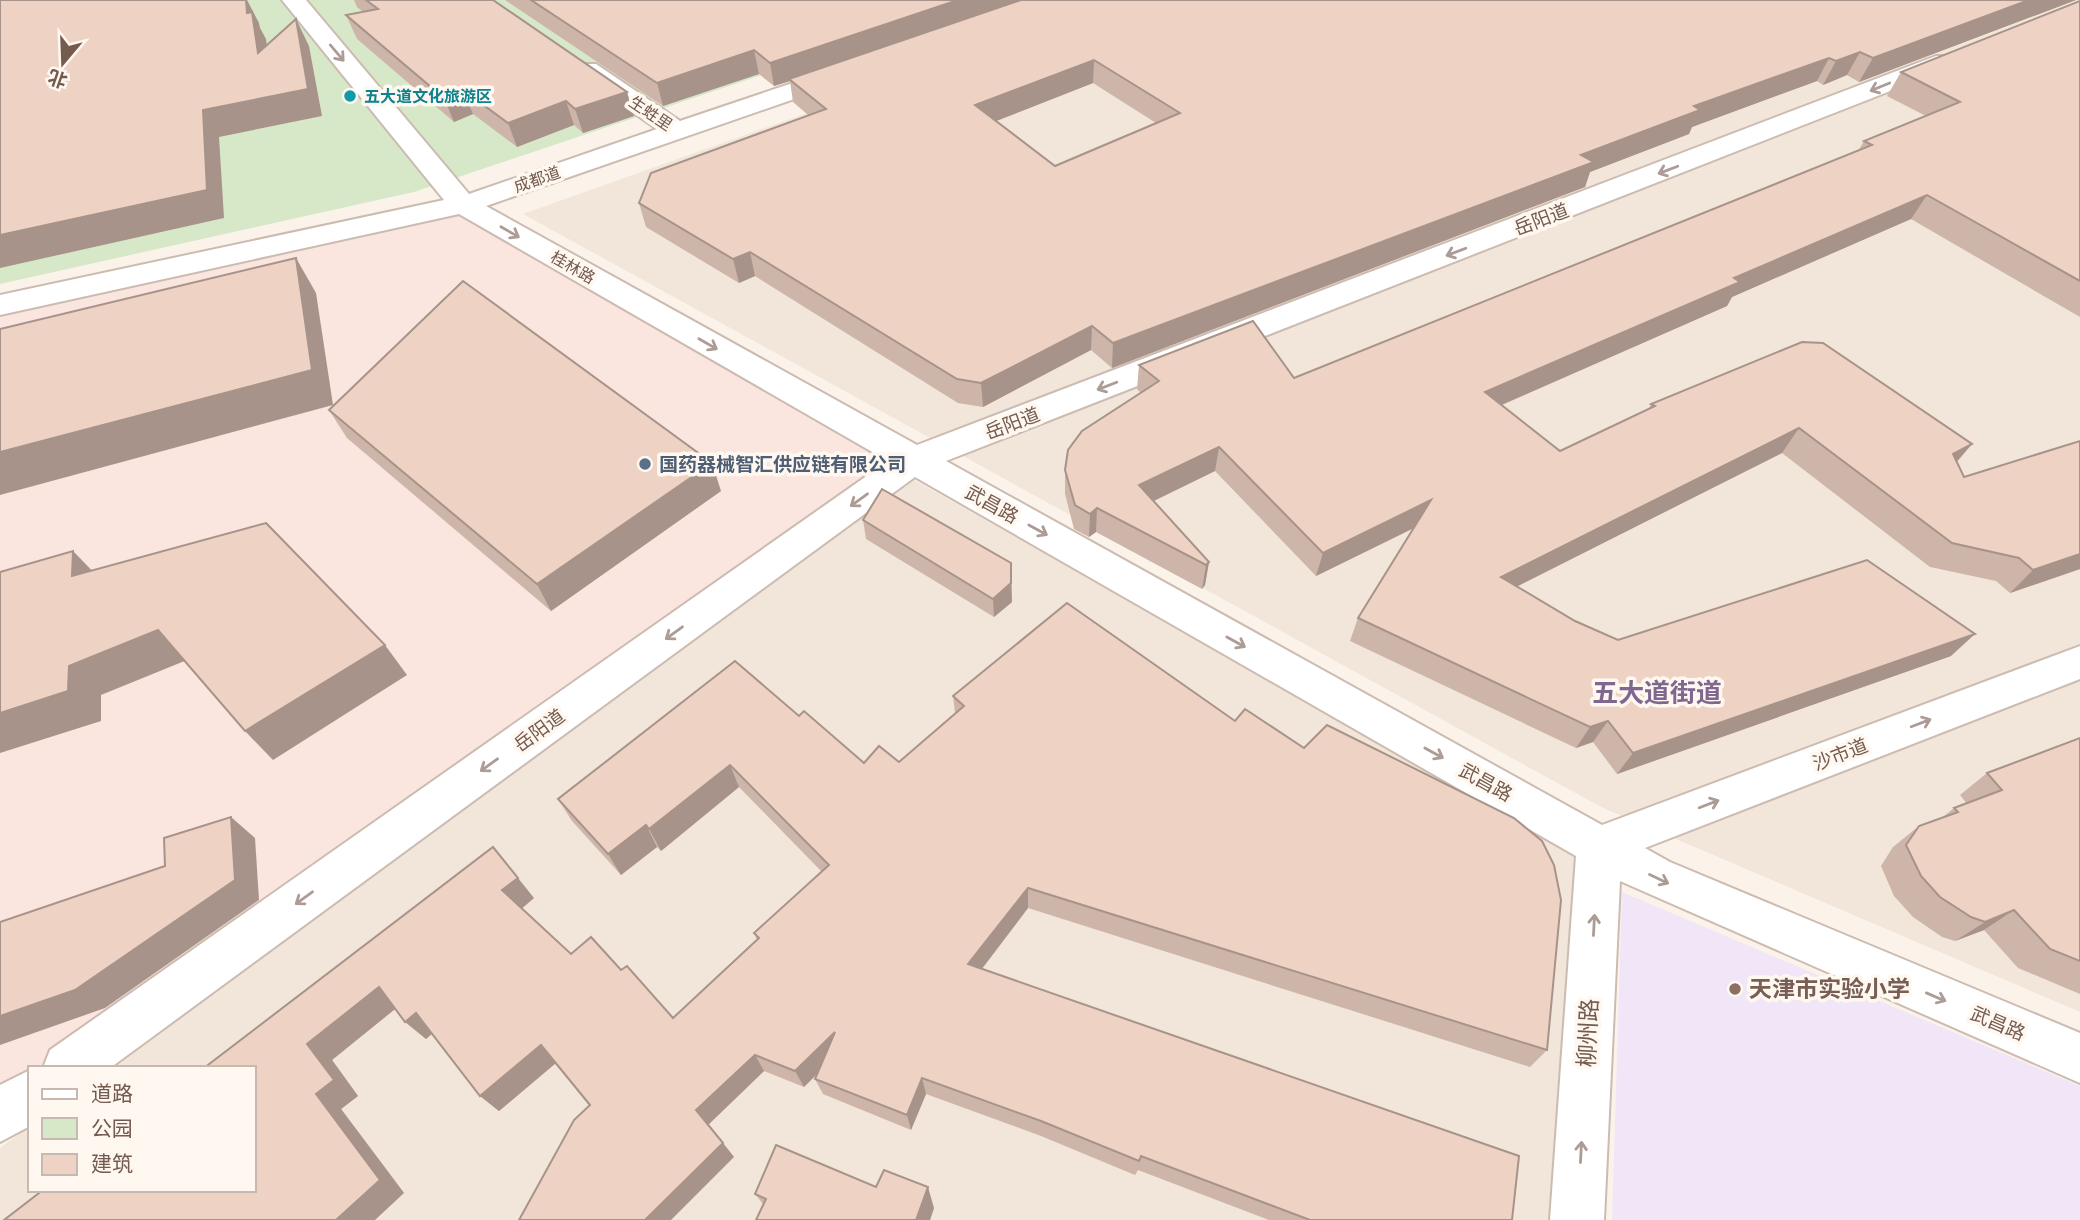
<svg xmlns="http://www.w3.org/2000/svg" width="2080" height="1220" font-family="'IBM Plex Sans','Noto Sans SC',sans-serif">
  <rect width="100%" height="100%" fill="#fbf3ea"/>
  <!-- residential -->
  <g fill="#f2e5d9">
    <path d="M1125,0H2080V1012L1601,807L523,214Z"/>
    <path d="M914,480L1578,852L1551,1220H0V1148L30,1126V1190H254V1068H110Z"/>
  </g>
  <!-- commercial -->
  <path fill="#fae5df" d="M459,213L891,465L53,1068H30V1084L0,1106V317Z"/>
  <!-- education -->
  <path fill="#f0e6f7" d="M1622,892L2080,1086V1220H1612Z"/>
  <!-- green -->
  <path fill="#d7e8c9" d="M0,0H985L414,192L0,284Z"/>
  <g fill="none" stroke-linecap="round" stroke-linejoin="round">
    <defs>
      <g id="minor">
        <path d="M282,0H306L469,194L657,129L578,74L575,69L578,64H596L680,121L831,70H849L853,75L849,80L486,206L917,445L1936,56H1954L1957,61L1954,66L946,461L1602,825L2080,646V679L1645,848L1670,862L2080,1033V1083L1620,881L1604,1220H1550L1576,856L915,477L110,1068H43L50,1050L888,461L459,214L0,315V295L444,200Z"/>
        <path d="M30,1070V1126L0,1142V1085Z"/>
      </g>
    </defs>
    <!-- minor casing -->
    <use href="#minor" stroke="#ccbbb1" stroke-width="4"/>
    <!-- minor -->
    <use href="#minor" fill="#fff" fill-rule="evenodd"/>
  </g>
  <!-- wall -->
  <g fill="#cdb5a9" fill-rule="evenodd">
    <path d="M354,0H493L627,92L634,116L583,133L574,125L517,147L473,114L454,122L357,39L346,15L363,12L357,7Z"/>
    <path d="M505,0H2076L1859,82L1847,75L1823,85L1817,81L1692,127L1689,134L1590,172L1585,187L1112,368L1091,350L983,407L958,403L755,276L739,283L646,227L639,203L808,115L793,102L790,81L774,86L759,74L663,106ZM1093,83L1156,123L1055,166L996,121Z"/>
    <path d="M2080,1V317L1911,219L1732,297L1727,306L1502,405L1560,451L1648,410L1651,404L1972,444L1957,462L1964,477L2080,441V569L2010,593L1996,581L1930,567L1782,453L1517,586L1575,621L1618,640L1951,656L1617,774L1593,742L1576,748L1350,641L1358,618L1414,528L1316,576L1215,471L1154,501L1209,562L1205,585L1202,589L1096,532L1089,537L1074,529L1065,494V470L1141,393L1137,389L1139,365L1294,378L1858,151L1864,141L1926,116L1887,96L1901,72Z"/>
    <path d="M329,410L721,491L551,611L347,438Z"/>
    <path d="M863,520L1012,602L994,617L866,539Z"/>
    <path d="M953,696L1547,1050L1530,1067L1028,908L982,969L1512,1220H1269L1138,1170L1135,1175L1041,1136L926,1094L911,1130L823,1094L815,1079L817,1074L804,1087L764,1071L708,1125L734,1157L590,1105L556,1063L499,1111L480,1096L432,1034L426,1039L395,1009L332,1060L358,1096L341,1109L404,1193L254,1068L534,898L521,908L571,954L621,970L673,1018L757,940L754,933L822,872L739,787L661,851L657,847L621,875L572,821L558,799L799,716L864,763L899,762L955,713Z"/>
    <path d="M2080,738V994L2018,968L1984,930L1955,941L1942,937L1913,917L1894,896L1881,866L1893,847L1919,826L1943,817L1954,808L1967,804L1960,795L1987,773Z"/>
    <path d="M876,1187L934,1208L930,1220H756L763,1204L755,1194Z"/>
  </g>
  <!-- shaded-wall -->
  <g fill="#a79389">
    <path d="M246,0H247L259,23L260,28L266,39L272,81L258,53L247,13Z"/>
    <path d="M958,0H1027L789,79L790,81L774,86L770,63Z"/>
    <path d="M2029,0H2076L1859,82L1873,58Z"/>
    <path d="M296,19L309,46L322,116L219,137L224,218L0,268V235L203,110Z"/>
    <path d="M754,50L759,74L663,106L657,83Z"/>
    <path d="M1860,52L1847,75L1823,85L1836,61Z"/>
    <path d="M1829,58L1817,81L1692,127L1689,134L1590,172L1585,187L1112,368L1113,343L1581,155L1694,106Z"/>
    <path d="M1094,60L1093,83L976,129L975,105Z"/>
    <path d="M463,90L473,114L454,122L444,98Z"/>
    <path d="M627,92L634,116L583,133L575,109Z"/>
    <path d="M566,101L574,125L517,147L508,123Z"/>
    <path d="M1927,195L1911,219L1732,297L1727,306L1476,416L1485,392L1734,278Z"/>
    <path d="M750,252L755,276L739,283L733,259Z"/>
    <path d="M296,258L316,293L333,405L0,495V452Z"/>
    <path d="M1092,326L1091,350L983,407L981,383Z"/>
    <path d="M1799,428L1782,453L1490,600L1501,577Z"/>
    <path d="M1972,444L1951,468L1953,454Z"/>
    <path d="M1219,447L1215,471L1137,509L1139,485Z"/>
    <path d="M712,463L721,491L551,611L537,584Z"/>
    <path d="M1431,500L1422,524L1316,576L1323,553Z"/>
    <path d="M1097,508L1096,532L1089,537L1090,514Z"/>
    <path d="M73,551L103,582L72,576Z"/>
    <path d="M2080,554V569L2010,593L2033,570Z"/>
    <path d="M1209,562L1205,585L1202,589L1206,565Z"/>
    <path d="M1011,563L1012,602L994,617L993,599Z"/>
    <path d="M158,630L187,660L101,695V721L0,753V713L69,666Z"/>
    <path d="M1975,634L1951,656L1617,774L1633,753Z"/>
    <path d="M385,645L407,675L273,760L245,731Z"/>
    <path d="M1608,721L1593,742L1576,748L1590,727Z"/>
    <path d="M730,765L739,787L661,851L649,829Z"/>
    <path d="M231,817L255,838L259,900L105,1008L0,1045V1016Z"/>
    <path d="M646,825L657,847L621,875L608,854Z"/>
    <path d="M518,878L534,898L519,911L502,890Z"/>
    <path d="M1028,888V908L971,983L968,964Z"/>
    <path d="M2014,910L1984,930L1955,941L1985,922Z"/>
    <path d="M379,987L400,1005L332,1060L358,1096L341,1109L404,1193L375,1220H336L307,1044Z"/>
    <path d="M416,1013L436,1030L426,1039L405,1022Z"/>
    <path d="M835,1032L842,1049L804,1087L795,1071Z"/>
    <path d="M541,1045L557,1062L499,1111L480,1096Z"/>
    <path d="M755,1055L764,1071L708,1125L696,1110Z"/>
    <path d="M922,1078L926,1094L911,1130L907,1115Z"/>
    <path d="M723,1143L734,1157L671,1220H645Z"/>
    <path d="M928,1187L934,1208L930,1220H916Z"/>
  </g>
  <!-- building -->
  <g fill="#eed2c4" stroke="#a79389" stroke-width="2" fill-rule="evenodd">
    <path d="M0,0H246L247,13L252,12L258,53L296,19L308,89L203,110L207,190L0,235Z"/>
    <path d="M366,0H493L627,92L575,109L566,101L508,123L463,90L444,98L346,15L378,9Z"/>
    <path d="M531,0H958L770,63L754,50L657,83Z"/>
    <path d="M1021,0H2029L1873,58L1860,52L1836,61L1829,58L1694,106L1700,110L1581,155L1594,162L1113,343L1092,326L981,383L957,379L750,252L733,259L639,203L651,173L826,109L789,79ZM1094,60L1180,113L1055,166L975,105Z"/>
    <path d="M2080,1V281L1927,195L1734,278L1740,282L1485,392L1560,451L1655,406L1651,404L1802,342L1823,343L1972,444L1953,454L1964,477L2080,441V554L2033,570L2019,558L1952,543L1799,428L1501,577L1575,621L1618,640L1867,560L1975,634L1633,753L1608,721L1590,727L1358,618L1431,500L1323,553L1219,447L1139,485L1209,562L1206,565L1097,508L1090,514L1075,505L1065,470L1068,450L1082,431L1159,381L1139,365L1253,321L1294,378L1872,145L1864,141L1960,102L1901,72Z"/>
    <path d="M296,258L312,370L0,452V329Z"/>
    <path d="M463,281L712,463L537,584L329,410Z"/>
    <path d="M882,489L1011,563V583L993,599L863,520Z"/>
    <path d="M266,523L385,645L245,731L158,630L69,666L68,691L0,713V572L73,551L72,576Z"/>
    <path d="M1067,603L1235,721L1245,709L1304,748L1327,725L1514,818L1542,841L1554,865L1561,900L1547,1050L1028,888L968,964L1519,1156L1512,1220H1310L1141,1156L1139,1161L1041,1121L922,1078L907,1115L815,1079L835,1032L795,1071L755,1055L696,1110L723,1143L645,1220H519L574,1120L590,1105L541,1045L480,1096L416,1013L405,1022L379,987L307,1044L334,1080L316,1094L380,1180L336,1220H4L43,1190H254V1068H204L493,847L518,878L502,890L571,954L591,937L621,970L627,966L673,1018L759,938L754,933L829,865L730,765L649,829L646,825L608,854L558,799L735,661L799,716L804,711L864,763L879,746L899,762L964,706L953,696Z"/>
    <path d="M2080,738V961L2050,949L2014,910L1985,922L1971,917L1940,897L1921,876L1906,845L1919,826L1958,812L1954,808L2002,790L1987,773Z"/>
    <path d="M231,817L235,880L75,990L0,1016V922L165,866L164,838Z"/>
    <path d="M776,1145L876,1187L884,1170L928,1187L916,1220H756L766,1199L755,1194Z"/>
  </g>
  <!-- one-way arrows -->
  <defs><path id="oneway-shaft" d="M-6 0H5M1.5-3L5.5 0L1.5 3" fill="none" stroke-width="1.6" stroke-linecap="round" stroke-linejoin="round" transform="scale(1.75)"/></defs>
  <g stroke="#ac9c95">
    <use href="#oneway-shaft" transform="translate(337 53) rotate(50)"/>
    <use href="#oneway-shaft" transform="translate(1880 87) rotate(158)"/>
    <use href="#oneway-shaft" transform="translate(1668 170) rotate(159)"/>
    <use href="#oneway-shaft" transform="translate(510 232) rotate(30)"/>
    <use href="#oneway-shaft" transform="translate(1456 252) rotate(159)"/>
    <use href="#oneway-shaft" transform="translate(708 344) rotate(30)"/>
    <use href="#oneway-shaft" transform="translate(1107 386) rotate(159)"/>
    <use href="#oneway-shaft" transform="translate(859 500) rotate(144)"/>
    <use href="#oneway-shaft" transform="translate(1038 530) rotate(29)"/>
    <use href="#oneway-shaft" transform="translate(674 633) rotate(144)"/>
    <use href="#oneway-shaft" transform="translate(1236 642) rotate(29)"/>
    <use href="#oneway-shaft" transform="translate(1921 723) rotate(-21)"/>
    <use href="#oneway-shaft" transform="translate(1434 753) rotate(29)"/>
    <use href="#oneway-shaft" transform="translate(489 765) rotate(144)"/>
    <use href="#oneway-shaft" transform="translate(1709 804) rotate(-21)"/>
    <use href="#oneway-shaft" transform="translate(1659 879) rotate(25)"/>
    <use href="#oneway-shaft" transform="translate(304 898) rotate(144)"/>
    <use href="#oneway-shaft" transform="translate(1594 925) rotate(-87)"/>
    <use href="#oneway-shaft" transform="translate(1936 997) rotate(23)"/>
    <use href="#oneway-shaft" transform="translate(1581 1152) rotate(-87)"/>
  </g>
  <!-- markers -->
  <circle fill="#0f9aa8" stroke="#fef8f0" stroke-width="2.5" cx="350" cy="96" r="7"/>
  <circle fill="#5c6f8a" stroke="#fef8f0" stroke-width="2.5" cx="645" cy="464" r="7"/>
  <circle fill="#8d6e63" stroke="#fef8f0" stroke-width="2.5" cx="1735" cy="989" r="7"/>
  <g text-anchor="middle" stroke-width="7" stroke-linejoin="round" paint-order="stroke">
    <!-- far-culture labels -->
    <g font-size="16" font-weight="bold" fill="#0d838f" stroke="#fef8f0" text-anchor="start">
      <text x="364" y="102">五大道文化旅游区</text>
    </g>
    <!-- far-street labels -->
    <g font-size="16" fill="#745a4f" stroke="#fef8f0">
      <text transform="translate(651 113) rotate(34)" y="6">生﨡里</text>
      <text transform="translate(537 179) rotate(-19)" y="6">成都道</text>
      <text transform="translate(573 267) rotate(30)" y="6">桂林路</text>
    </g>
    <!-- street labels -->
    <g font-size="19" fill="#745a4f" stroke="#fef8f0">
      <text transform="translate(1541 219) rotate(-21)" y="7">岳阳道</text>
      <text transform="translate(1012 423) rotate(-21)" y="7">岳阳道</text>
      <text transform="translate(992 504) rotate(29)" y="7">武昌路</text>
      <text transform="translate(539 730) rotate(-36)" y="7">岳阳道</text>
      <text transform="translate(1840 754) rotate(-21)" y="7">沙市道</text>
      <text transform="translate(1486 782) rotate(29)" y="7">武昌路</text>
      <text transform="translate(1998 1023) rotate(23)" y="7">武昌路</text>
    </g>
    <!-- service labels -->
    <g font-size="19" font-weight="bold" fill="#4e5e75" stroke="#fef8f0" text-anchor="start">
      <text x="659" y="471">国药器械智汇供应链有限公司</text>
    </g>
    <!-- near-education labels -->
    <g font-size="23" font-weight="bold" fill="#785e54" stroke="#fef8f0" text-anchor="start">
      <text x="1749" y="997">天津市实验小学</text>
    </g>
    <!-- near-street labels -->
    <g font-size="23" fill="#745a4f" stroke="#fef8f0">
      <text transform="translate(1588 1033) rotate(-87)" y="8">柳州路</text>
    </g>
    <!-- district labels -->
    <g font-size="26" font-weight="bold" fill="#7f678f" stroke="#fef8f0">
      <text x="1657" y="702">五大道街道</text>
    </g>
  </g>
  <!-- legend -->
  <rect x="28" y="1066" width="228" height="126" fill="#fef8f0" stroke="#c7b9b0" stroke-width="2"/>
  <rect x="42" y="1089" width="35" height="10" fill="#ffffff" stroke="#c7b9b0" stroke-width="2"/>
  <text x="91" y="1101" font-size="21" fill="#745a4f">道路</text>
  <rect x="42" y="1118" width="35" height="21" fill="#d7e8c9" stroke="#c7b9b0" stroke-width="2"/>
  <text x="91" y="1136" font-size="21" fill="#745a4f">公园</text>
  <rect x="42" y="1154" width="35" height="21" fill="#eed2c4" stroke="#c7b9b0" stroke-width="2"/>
  <text x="91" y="1171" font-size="21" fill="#745a4f">建筑</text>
  <!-- north arrow -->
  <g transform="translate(63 63) rotate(199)" stroke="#fef8f0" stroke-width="5" paint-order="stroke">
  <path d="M0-5L12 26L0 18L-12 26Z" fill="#745a4f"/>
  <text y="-10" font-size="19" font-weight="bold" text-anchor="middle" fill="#745a4f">北</text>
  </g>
</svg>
